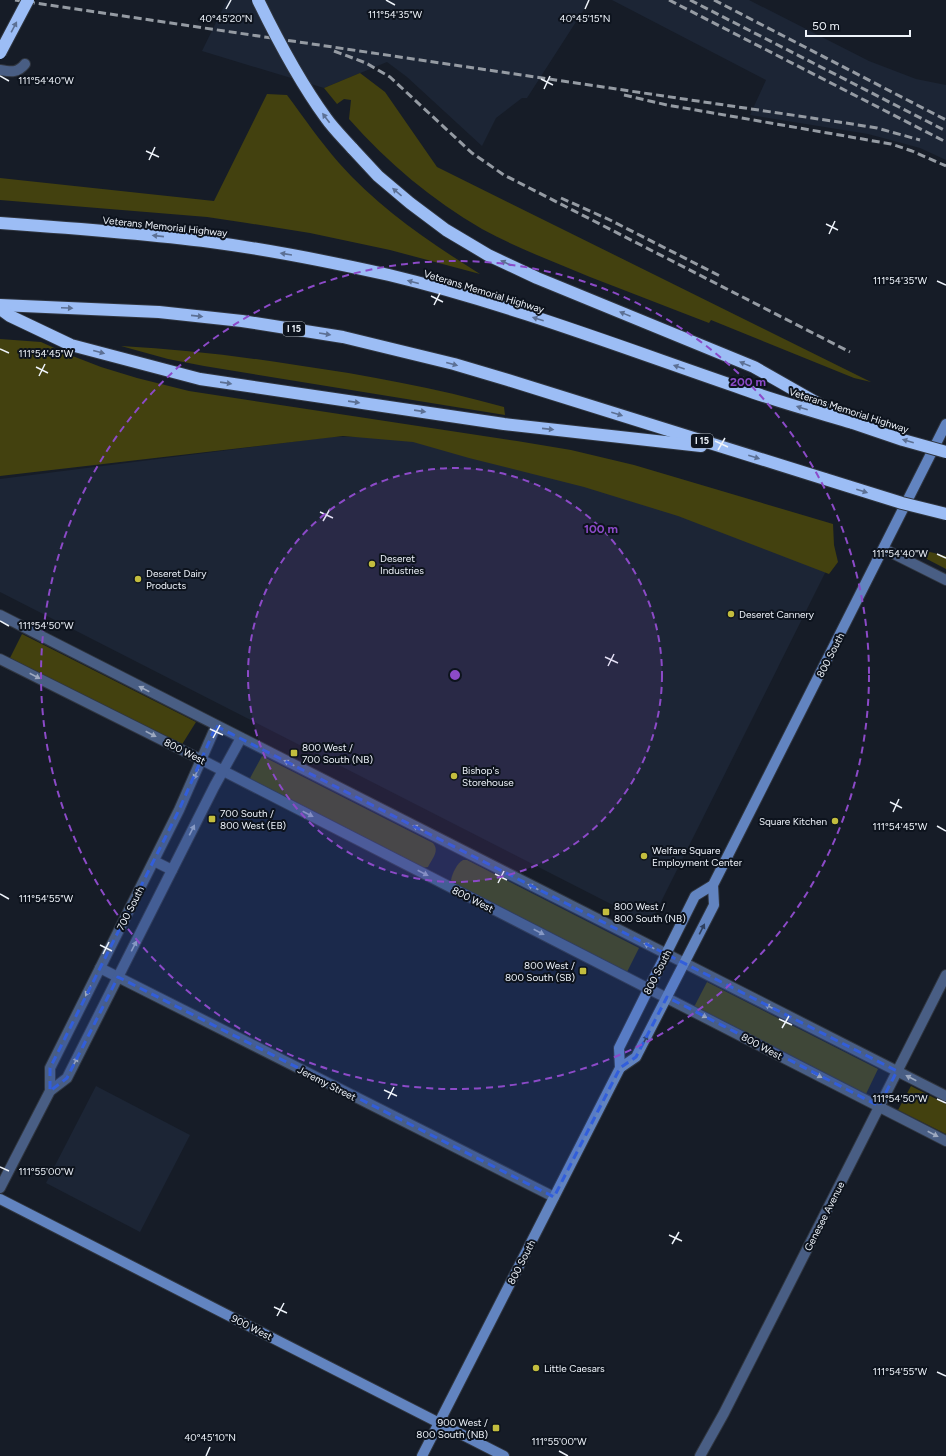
<svg xmlns="http://www.w3.org/2000/svg" width="946" height="1456" font-family="Figtree,sans-serif">
  <rect width="100%" height="100%" fill="#161c27"/>
  <!-- built -->
  <g fill="#1c2535">
    <path d="M227,0H590L527,98H522L496,118L482,146L407,77L387,62L324,88L202,51Z"/>
    <path d="M612,0H749L869,61L916,79L946,85V160L920,148L868,134L750,115L766,80Z"/>
    <path d="M330,437H411L627,493L828,567L650,924L0,592V479Z"/>
    <path d="M96,1086L190,1135L140,1232L46,1183Z"/>
  </g>
  <!-- green -->
  <g fill="#43410f">
    <path d="M360,73L385,92L437,167L871,382L854,378L711,320L709,323C669,308 630,292 590,277C554,262 517,248 482,229C432,200 388,163 349,119L351,100L344,99L337,104L324,88Z"/>
    <path d="M267,94L287,95C304,118 320,141 339,163C379,208 429,242 480,274L390,250L310,233L247,223L207,217L0,200V178L214,201Z"/>
    <path d="M0,339L41,342L70,355L101,367L137,378L189,391L517,441L571,450L634,465L833,524L834,545L838,562L829,574L678,516L584,487L469,458L413,442L343,436L0,476Z"/>
    <path d="M121,346C180,349 238,356 296,365C366,375 436,388 504,407L505,415L204,366L168,359Z"/>
    <path d="M926,551L946,556V569L923,557Z"/>
    <path d="M22,634L196,722L181,746L10,658Z"/>
    <path d="M262,756L433,843C440,851 432,859 428,867L422,868L249,780Z"/>
    <path d="M463,860H467L639,948L627,972L453,884L451,880C452,874 457,863 463,860Z"/>
    <path d="M707,982L878,1069L866,1094L694,1007Z"/>
    <path d="M911,1086L946,1104V1134L898,1110Z"/>
  </g>
  <g fill="none" stroke-linecap="round" stroke-linejoin="round">
    <defs>
      <g id="street">
        <path d="M0,70C11,72 18,73 25,64"/>
        <path d="M884,549L946,580"/>
        <path d="M0,615L946,1096"/>
        <path d="M0,659L202,760L946,1141"/>
        <path d="M154,861L172,870"/>
        <path d="M100,968L554,1197"/>
        <path d="M50,1091V1068L179,810L216,726"/>
        <path d="M0,1188L50,1091L67,1078L214,787L241,738"/>
        <path d="M700,1456L724,1413L946,975"/>
      </g>
      <g id="secondary">
        <path d="M620,1068L636,1057L714,905L713,885"/>
        <path d="M0,1199L504,1456"/>
        <path d="M422,1456L620,1068L619,1048L695,896L713,885L946,424"/>
      </g>
      <g id="highway">
        <path d="M352,148L378,176L410,203L446,230L488,255L537,278L754,367L833,412"/>
        <path d="M0,223C71,228 141,233 211,242C271,250 331,262 389,275C510,304 626,349 743,389C779,402 816,412 853,423"/>
        <path d="M0,305L159,312L242,321L343,337L454,364L508,380L825,479"/>
        <path d="M0,309L10,316L71,345L200,379L504,424L701,446"/>
      </g>
    </defs>
    <!-- street casing -->
    <use href="#street" stroke="#303640" stroke-width="12"/>
    <!-- secondary casing -->
    <use href="#secondary" stroke="#303640" stroke-width="12"/>
    <!-- highway casing -->
    <use href="#highway" stroke="#303640" stroke-width="14"/>
    <!-- street -->
    <use href="#street" stroke="#495e84" stroke-width="10"/>
    <!-- secondary -->
    <use href="#secondary" stroke="#6284c0" stroke-width="10"/>
    <!-- highway -->
    <use href="#highway" stroke="#9cbdf5" stroke-width="12"/>
    <!-- rail -->
    <g stroke="#959ba3" stroke-width="3" stroke-dasharray="8 4" stroke-linecap="butt">
      <path d="M15,0L846,123L877,128L920,140"/>
      <path d="M669,0L946,142"/>
      <path d="M690,0L946,131"/>
      <path d="M714,0L946,120"/>
      <path d="M334,51L366,63L390,77L472,153L504,175L850,352"/>
      <path d="M624,95L667,105L891,144L912,151L946,166"/>
      <path d="M561,198L610,220L720,276"/>
    </g>
    <defs>
      <g id="highway-bridge">
        <path d="M258,0C278,41 299,81 326,118C333,128 343,138 352,148"/>
        <path d="M0,53L28,0"/>
        <path d="M853,423L903,440L946,452"/>
        <path d="M825,479L902,503L946,514"/>
      </g>
    </defs>
    <!-- highway-bridge casing -->
    <use href="#highway-bridge" stroke="#303640" stroke-width="14" stroke-linecap="butt"/>
    <!-- highway-bridge -->
    <use href="#highway-bridge" stroke="#9cbdf5" stroke-width="12"/>
  </g>
  <!-- one-way arrows -->
  <defs><path id="oneway-solid" d="M-6-.8H1V-3.2L6.5 0L1 3.2V.8H-6Z"/></defs>
  <g fill="#5c7094">
    <use href="#oneway-solid" transform="translate(14 27) rotate(-62)"/>
    <use href="#oneway-solid" transform="translate(326 118) rotate(-127)"/>
    <use href="#oneway-solid" transform="translate(397 192) rotate(-140)"/>
    <use href="#oneway-solid" transform="translate(158 236) rotate(-174)"/>
    <use href="#oneway-solid" transform="translate(286 254) rotate(-171)"/>
    <use href="#oneway-solid" transform="translate(506 263) rotate(-155)"/>
    <use href="#oneway-solid" transform="translate(413 282) rotate(-165)"/>
    <use href="#oneway-solid" transform="translate(67 308) rotate(3)"/>
    <use href="#oneway-solid" transform="translate(625 314) rotate(-158)"/>
    <use href="#oneway-solid" transform="translate(197 316) rotate(6)"/>
    <use href="#oneway-solid" transform="translate(538 319) rotate(-162)"/>
    <use href="#oneway-solid" transform="translate(325 334) rotate(9)"/>
    <use href="#oneway-solid" transform="translate(99 352) rotate(15)"/>
    <use href="#oneway-solid" transform="translate(452 364) rotate(15)"/>
    <use href="#oneway-solid" transform="translate(745 364) rotate(-158)"/>
    <use href="#oneway-solid" transform="translate(679 367) rotate(-161)"/>
    <use href="#oneway-solid" transform="translate(226 383) rotate(8)"/>
    <use href="#oneway-solid" transform="translate(354 402) rotate(8)"/>
    <use href="#oneway-solid" transform="translate(802 408) rotate(-163)"/>
    <use href="#oneway-solid" transform="translate(420 411) rotate(8)"/>
    <use href="#oneway-solid" transform="translate(617 414) rotate(17)"/>
    <use href="#oneway-solid" transform="translate(548 429) rotate(6)"/>
    <use href="#oneway-solid" transform="translate(908 441) rotate(-164)"/>
    <use href="#oneway-solid" transform="translate(754 457) rotate(17)"/>
    <use href="#oneway-solid" transform="translate(862 491) rotate(17)"/>
  </g>
  <g fill="#9ca8bf">
    <use href="#oneway-solid" transform="translate(35 676) rotate(27)"/>
    <use href="#oneway-solid" transform="translate(144 689) rotate(-153)"/>
    <use href="#oneway-solid" transform="translate(151 734) rotate(27)"/>
    <use href="#oneway-solid" transform="translate(289 763) rotate(-153)"/>
    <use href="#oneway-solid" transform="translate(196 774) rotate(115)"/>
    <use href="#oneway-solid" transform="translate(308 814) rotate(27)"/>
    <use href="#oneway-solid" transform="translate(418 828) rotate(-153)"/>
    <use href="#oneway-solid" transform="translate(192 830) rotate(-63)"/>
    <use href="#oneway-solid" transform="translate(423 873) rotate(27)"/>
    <use href="#oneway-solid" transform="translate(533 887) rotate(-153)"/>
    <use href="#oneway-solid" transform="translate(539 932) rotate(27)"/>
    <use href="#oneway-solid" transform="translate(134 946) rotate(-63)"/>
    <use href="#oneway-solid" transform="translate(649 946) rotate(-153)"/>
    <use href="#oneway-solid" transform="translate(88 991) rotate(117)"/>
    <use href="#oneway-solid" transform="translate(770 1007) rotate(-153)"/>
    <use href="#oneway-solid" transform="translate(702 1015) rotate(28)"/>
    <use href="#oneway-solid" transform="translate(75 1062) rotate(-63)"/>
    <use href="#oneway-solid" transform="translate(817 1075) rotate(27)"/>
    <use href="#oneway-solid" transform="translate(911 1078) rotate(-153)"/>
    <use href="#oneway-solid" transform="translate(933 1134) rotate(27)"/>
  </g>
  <g fill="#2f405e">
    <use href="#oneway-solid" transform="translate(702 929) rotate(-63)"/>
    <use href="#oneway-solid" transform="translate(645 1040) rotate(-63)"/>
  </g>
  <!-- marked area -->
  <path fill="#325edb" fill-opacity="0.2" stroke="#325edb" stroke-width="3" stroke-dasharray="8 5" stroke-linejoin="round" d="M216,726L897,1071L879,1106L667,997L636,1057L620,1068L554,1197L118,977L67,1078L50,1091V1068L179,810Z"/>
  <!-- ticks -->
  <path fill="none" stroke="#eef3fa" stroke-width="1.5" d="M386,0L395,5M226,9L231,0M585,9L589,0M0,76L9,81M541,79L553,85M544,89L550,76M146,151L159,157M149,160L155,147M826,224L838,230M829,234L835,221M937,281L946,285M431,296L443,302M434,305L440,293M0,349L9,353M36,367L48,373M39,376L45,364M715,441L728,447M718,450L725,438M320,512L333,518M323,521L330,509M937,554L946,558M0,621L9,626M605,657L618,663M608,666L614,654M210,729L223,735M213,738L220,725M890,802L902,808M893,812L899,799M937,826L946,831M495,874L507,880M498,883L504,871M0,894L9,899M100,945L112,951M103,954L109,942M779,1019L792,1025M782,1028L789,1016M384,1090L397,1096M388,1099L394,1087M937,1099L946,1103M0,1167L9,1171M669,1235L682,1241M672,1244L679,1232M274,1307L287,1313M277,1316L284,1303M937,1372L946,1376M559,1451L568,1456M206,1456L210,1447"/>
  <!-- distance rings -->
  <circle cx="455" cy="675" r="207" fill="#8c4ac8" fill-opacity=".12"/>
  <g fill="none" stroke="#8c4ac8" stroke-width="2" stroke-dasharray="7 5">
    <circle cx="455" cy="675" r="207"/>
    <circle cx="455" cy="675" r="414"/>
  </g>
  <!-- markers -->
  <g fill="#c3bd3e" stroke="#0d131d" stroke-width="1.5">
    <circle cx="372" cy="564" r="4"/>
    <circle cx="138" cy="579" r="4"/>
    <circle cx="731" cy="614" r="4"/>
    <rect x="290" y="749" width="8" height="8" rx="2"/>
    <circle cx="454" cy="776" r="4"/>
    <rect x="208" y="815" width="8" height="8" rx="2"/>
    <circle cx="835" cy="821" r="4"/>
    <circle cx="644" cy="856" r="4"/>
    <rect x="602" y="908" width="8" height="8" rx="2"/>
    <rect x="579" y="967" width="8" height="8" rx="2"/>
    <circle cx="536" cy="1368" r="4"/>
    <rect x="492" y="1424" width="8" height="8" rx="2"/>
  </g>
  <g text-anchor="middle" stroke-width="4" stroke-linejoin="round" paint-order="stroke">
    <!-- shield labels -->
    <g fill="#0d131d" stroke="#aab0b8" stroke-width="1">
      <rect x="283" y="322" width="22" height="14" rx="3"/>
      <rect x="691" y="434" width="22" height="14" rx="3"/>
    </g>
    <g font-size="9" font-weight="bold" fill="#eef3fa">
      <text x="294" y="332">I 15</text>
      <text x="702" y="444">I 15</text>
    </g>
    <!-- street labels -->
    <g font-size="10" fill="#eef3fa" stroke="#0d131d">
      <text transform="translate(165 226) rotate(6)" y="4">Veterans Memorial Highway</text>
      <text transform="translate(484 291) rotate(17)" y="4">Veterans Memorial Highway</text>
      <text transform="translate(849 410) rotate(18)" y="4">Veterans Memorial Highway</text>
      <text transform="translate(830 655) rotate(-63)" y="4">800 South</text>
      <text transform="translate(185 751) rotate(27)" y="4">800 West</text>
      <text transform="translate(473 899) rotate(27)" y="4">800 West</text>
      <text transform="translate(130 908) rotate(-63)" y="4">700 South</text>
      <text transform="translate(657 972) rotate(-63)" y="4">800 South</text>
      <text transform="translate(762 1046) rotate(28)" y="4">800 West</text>
      <text transform="translate(327 1083) rotate(27)" y="4">Jeremy Street</text>
      <text transform="translate(824 1216) rotate(-63)" y="4">Genesee Avenue</text>
      <text transform="translate(521 1262) rotate(-63)" y="4">800 South</text>
      <text transform="translate(252 1327) rotate(27)" y="4">900 West</text>
    </g>
    <!-- poi labels -->
    <g font-size="10" fill="#eef3fa" stroke="#0d131d" text-anchor="start">
      <text x="380" y="562">Deseret<tspan x="380" dy="12">Industries</tspan></text>
      <text x="146" y="577">Deseret Dairy<tspan x="146" dy="12">Products</tspan></text>
      <text x="739" y="618">Deseret Cannery</text>
      <text x="302" y="751">800 West /<tspan x="302" dy="12">700 South (NB)</tspan></text>
      <text x="462" y="774">Bishop's<tspan x="462" dy="12">Storehouse</tspan></text>
      <text x="220" y="817">700 South /<tspan x="220" dy="12">800 West (EB)</tspan></text>
      <text x="827" y="825" text-anchor="end">Square Kitchen</text>
      <text x="652" y="854">Welfare Square<tspan x="652" dy="12">Employment Center</tspan></text>
      <text x="614" y="910">800 West /<tspan x="614" dy="12">800 South (NB)</tspan></text>
      <text x="575" y="969" text-anchor="end">800 West /<tspan x="575" dy="12">800 South (SB)</tspan></text>
      <text x="544" y="1372">Little Caesars</text>
      <text x="488" y="1426" text-anchor="end">900 West /<tspan x="488" dy="12">800 South (NB)</tspan></text>
    </g>
  </g>
  <g font-size="10" text-anchor="middle" fill="#eef3fa" stroke="#0d131d" stroke-width="4" stroke-linejoin="round" paint-order="stroke">
    <text x="395" y="18">111°54'35"W</text>
    <text x="226" y="22">40°45'20"N</text>
    <text x="585" y="22">40°45'15"N</text>
    <text x="46" y="84">111°54'40"W</text>
    <text x="900" y="284">111°54'35"W</text>
    <text x="46" y="357">111°54'45"W</text>
    <text x="900" y="557">111°54'40"W</text>
    <text x="46" y="629">111°54'50"W</text>
    <text x="900" y="830">111°54'45"W</text>
    <text x="46" y="902">111°54'55"W</text>
    <text x="900" y="1102">111°54'50"W</text>
    <text x="46" y="1175">111°55'00"W</text>
    <text x="900" y="1375">111°54'55"W</text>
    <text x="210" y="1441">40°45'10"N</text>
    <text x="559" y="1445">111°55'00"W</text>
  </g>
  <circle cx="455" cy="675" r="6" fill="#8c4ac8" stroke="#0d131d" stroke-width="2"/>
  <g font-size="12" text-anchor="middle" font-weight="bold" fill="#8c4ac8" stroke="#0d131d" stroke-width="4" stroke-linejoin="round" paint-order="stroke">
    <text x="748" y="386">200 m</text>
    <text x="601" y="533">100 m</text>
  </g>
  <!-- scale -->
  <path d="M806 30v6h104v-6" fill="none" stroke="#eef3fa" stroke-width="2"/>
  <text x="812" y="30" font-size="12" fill="#eef3fa" stroke="#0d131d" stroke-width="3" paint-order="stroke">50 m</text>
</svg>
